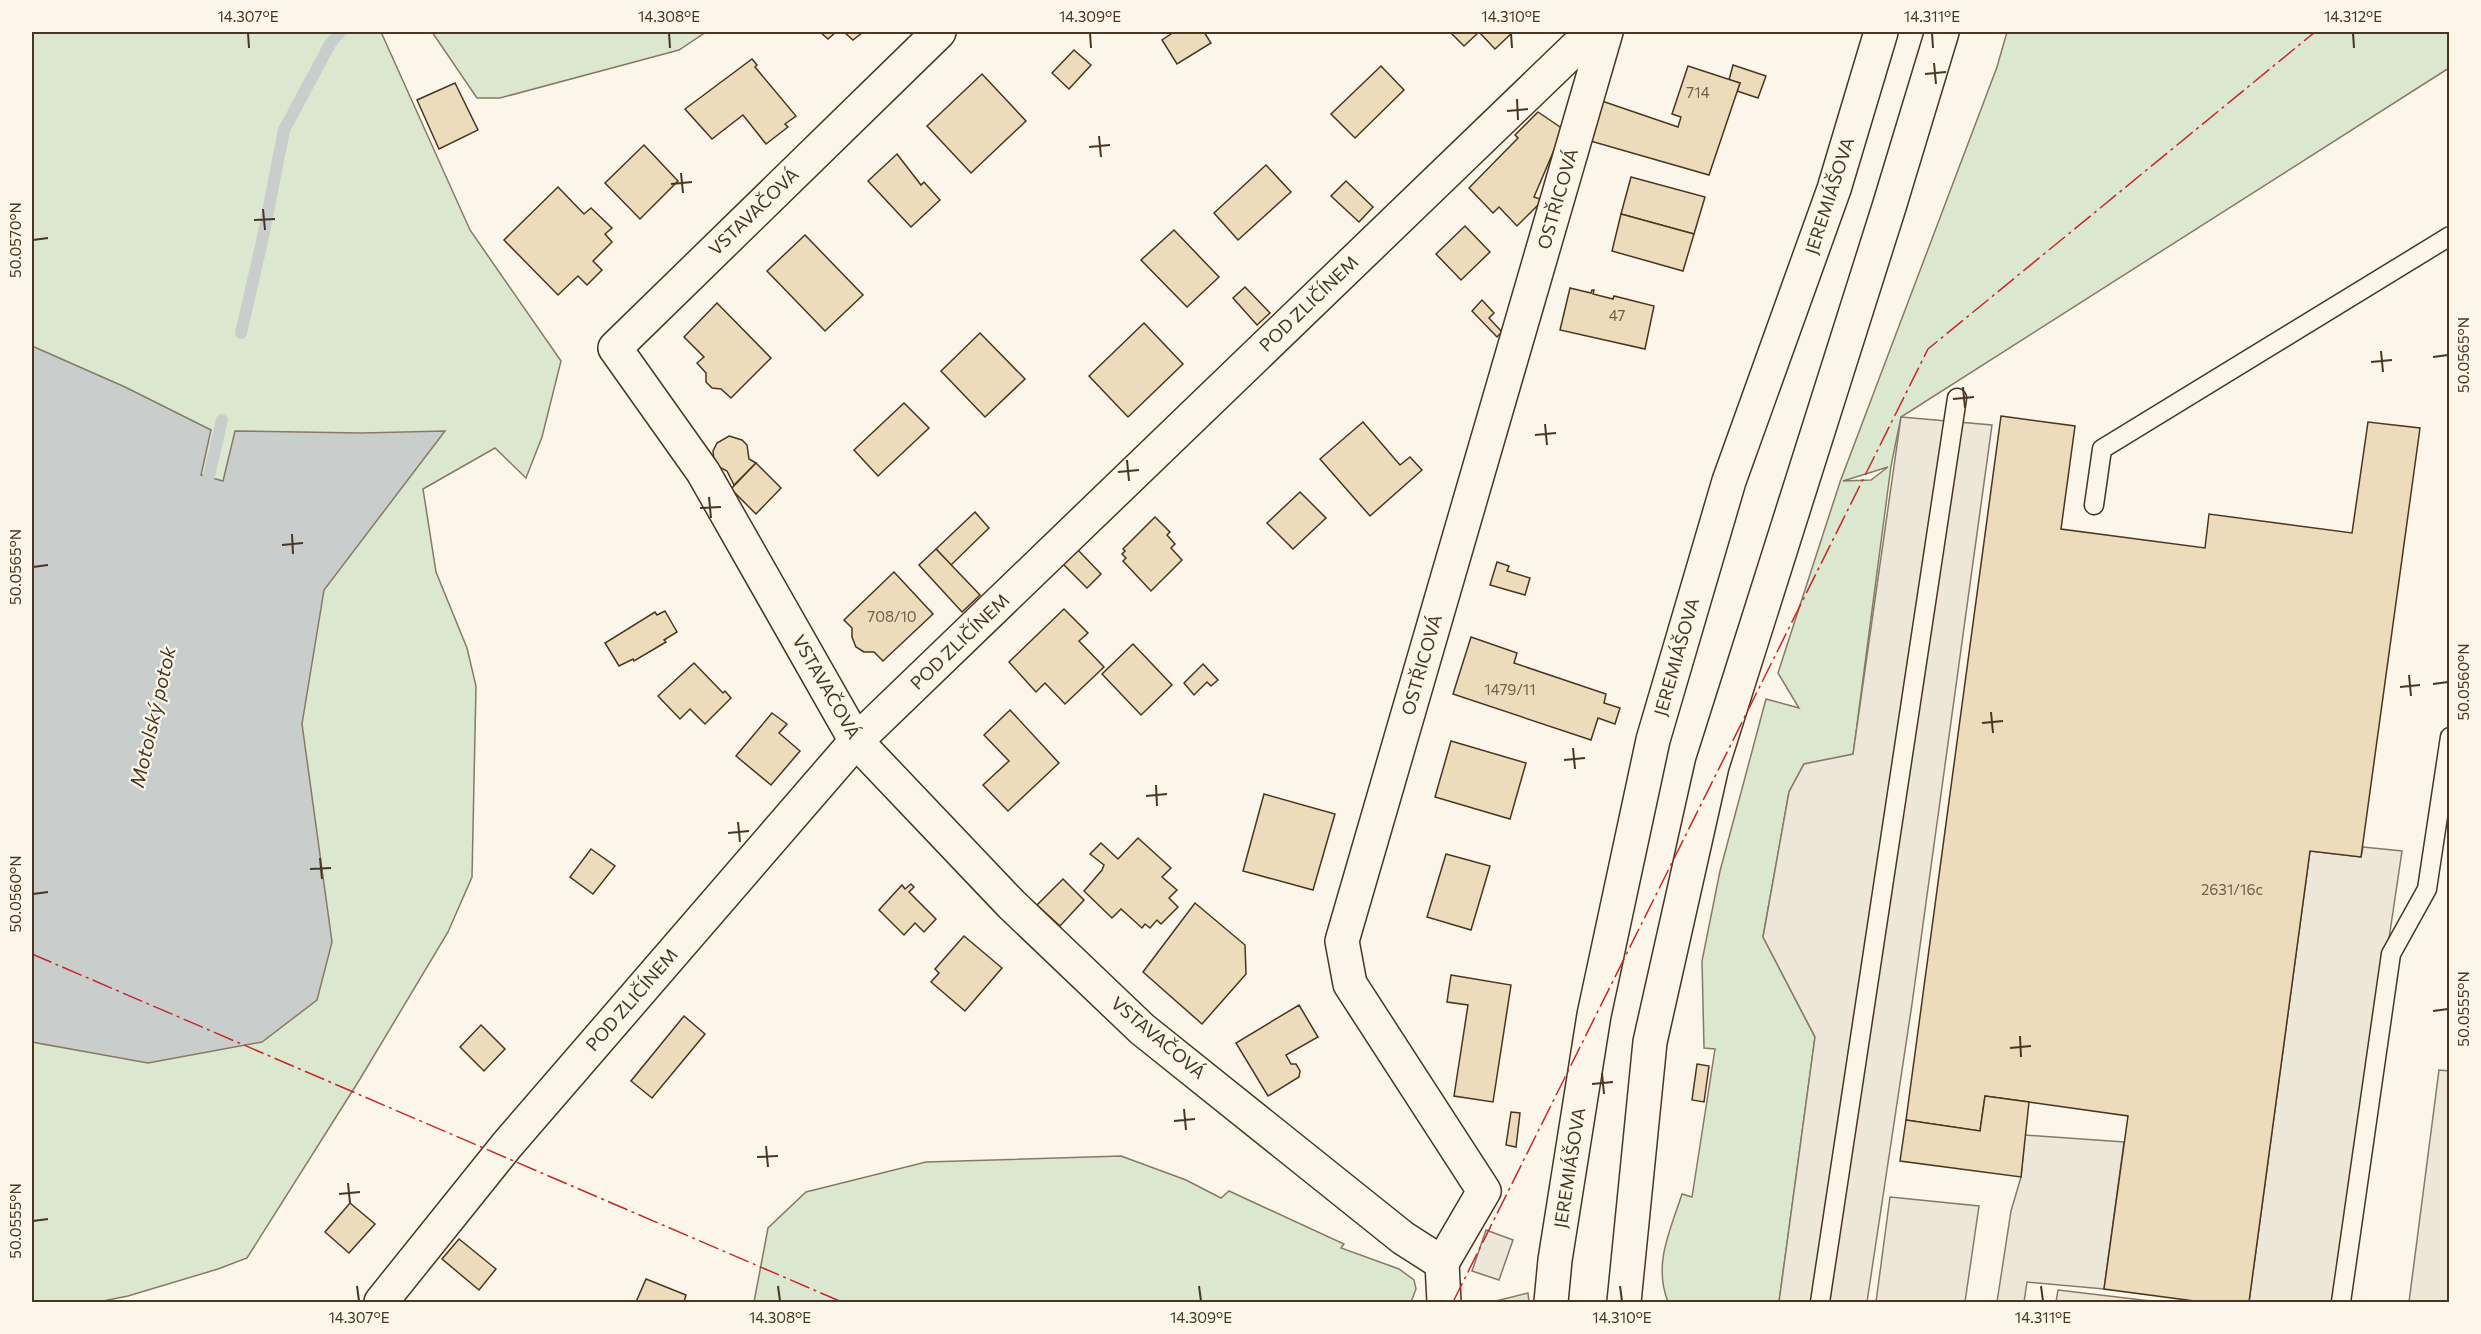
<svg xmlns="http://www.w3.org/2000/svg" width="2481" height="1334" font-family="Commissioner,sans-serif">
  <rect width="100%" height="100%" fill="#fbf6e9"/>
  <!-- green -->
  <g fill="#dce7d0" stroke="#887966" stroke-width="1.5" fill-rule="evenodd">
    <path d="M32,32H381L470,230L561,361L542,437L526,478L495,448L423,489L436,572L467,648L476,686L472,877L448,932L360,1079L247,1258L218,1269L128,1296L98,1302H32Z"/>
    <path d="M432,32H706L679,50L500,98H477Z"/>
    <path d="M2007,32H2449V68L1901,417L1891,466L1853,755L1804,764L1789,792L1763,937L1815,1037L1779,1302H1668C1653,1264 1670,1231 1682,1194L1692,1197L1715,1049L1704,1048L1702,961L1720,871L1766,699L1799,708L1778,673L1840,482L1997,67ZM1888,467L1871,480L1843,481Z"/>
    <path d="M1121,1156L1186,1180L1221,1198L1229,1191L1344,1244L1341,1248L1399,1269L1414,1280L1416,1289L1411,1302H754L768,1228L806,1192L926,1162Z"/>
    <path d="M1528,1293L1529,1302H1492Z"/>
  </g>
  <!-- parking -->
  <g fill="#ede7d9" stroke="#887966" stroke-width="1.5">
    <path d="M1901,417L1992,425L1912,1004L1867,1302H1779L1815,1037L1763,937L1789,792L1804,764L1853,754Z"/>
    <path d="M2363,847L2402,851L2335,1302H2249L2310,851L2361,857Z"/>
    <path d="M2439,1070L2450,1071L2449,1302H2409Z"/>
    <path d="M2025,1135L2124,1142L2104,1289L2027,1282L2024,1302H1997L2011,1211L2021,1177Z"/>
    <path d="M1890,1197L1979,1206L1965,1302H1876Z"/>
    <path d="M1486,1230L1513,1240L1499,1280L1472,1271Z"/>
    <path d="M2058,1290L2159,1302H2056Z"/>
  </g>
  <!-- water -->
  <path fill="#c9cecd" stroke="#887966" stroke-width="1.5" d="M32,346L125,387L211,430L201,475L223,481L235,431L361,433L445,431L324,590L302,724L332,942L317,1000L262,1042L148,1063L32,1042Z"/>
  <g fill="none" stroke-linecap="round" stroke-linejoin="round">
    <!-- stream -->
    <g stroke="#c9cecd" stroke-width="12">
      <path d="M241,333L263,237L284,130L330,44L340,32"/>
      <path d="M205,493L222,420"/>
    </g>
  </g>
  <!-- building -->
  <g fill="#ecdcbc" stroke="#4a3520" stroke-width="1.5">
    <path d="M820,32H836L828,39Z"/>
    <path d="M844,32H863L853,40Z"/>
    <path d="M1174,32H1204L1211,43L1177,64L1162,40Z"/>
    <path d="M1450,32H1513L1495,49L1479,32L1464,46Z"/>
    <path d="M1074,50L1091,65L1069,89L1052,73Z"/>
    <path d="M752,59L757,65L755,67L796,116L785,124L788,127L766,144L743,115L712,139L685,109Z"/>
    <path d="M1733,65L1766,76L1758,98L1737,91L1740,83L1729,80Z"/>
    <path d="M1381,66L1404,90L1355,138L1331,114Z"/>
    <path d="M1688,66L1740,83L1709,175L1587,140L1599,100L1678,127L1681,117L1672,114Z"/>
    <path d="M982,74L1026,121L971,173L927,126Z"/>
    <path d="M455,83L478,130L439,149L417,100Z"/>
    <path d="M1538,112L1563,129L1534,197L1543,200L1517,226L1499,207L1493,213L1469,188L1518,138L1515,135Z"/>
    <path d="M644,145L678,181L640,219L605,183Z"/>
    <path d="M897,154L921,185L924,182L940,200L911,227L868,181Z"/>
    <path d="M1266,165L1291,192L1238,240L1214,213Z"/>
    <path d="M1631,177L1705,197L1694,234L1621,214Z"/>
    <path d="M1346,181L1373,207L1359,222L1331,196Z"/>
    <path d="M558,187L584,214L591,208L612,228L605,234L612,242L593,261L602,270L587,285L578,276L558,295L504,240Z"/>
    <path d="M1621,214L1694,234L1683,271L1612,251Z"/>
    <path d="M1465,226L1490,252L1461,280L1436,254Z"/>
    <path d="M1174,230L1219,277L1187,307L1141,260Z"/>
    <path d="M805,235L863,295L825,331L767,271Z"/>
    <path d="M1245,287L1270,313L1257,325L1233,298Z"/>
    <path d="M1570,288L1591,293L1592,290H1594L1593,294L1613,299L1614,296L1654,306L1645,349L1560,330Z"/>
    <path d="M1482,300L1494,313L1489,318L1502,332L1497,337L1472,311Z"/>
    <path d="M717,303L771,358L731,398L721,389L712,388L706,382V373L697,363L704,357L684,337Z"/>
    <path d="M1144,323L1183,364L1128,417L1089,376Z"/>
    <path d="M980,333L1025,379L985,417L941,371Z"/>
    <path d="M904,403L929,428L878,476L854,450Z"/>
    <path d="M2001,416L2075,426L2061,529L2205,548L2209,514L2352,533L2368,422L2420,428L2361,857L2310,851L2249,1302H2202L2104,1289L2128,1116L1985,1096L1980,1131L1906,1120Z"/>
    <path d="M1363,422L1400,465L1410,457L1422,470L1370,516L1320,459Z"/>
    <path d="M729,436L742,440L747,445L749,459L756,463L734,485L727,471L719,467L714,461L713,451L717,443Z"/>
    <path d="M756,463L781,488L756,514L731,489Z"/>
    <path d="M1300,492L1326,518L1293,549L1267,523Z"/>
    <path d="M975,512L989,528L951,565L936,549Z"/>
    <path d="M1155,517L1170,532L1167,535L1175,544L1171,548L1182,560L1151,591L1123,561L1126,558L1122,554L1125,551L1123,549Z"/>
    <path d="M936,549L980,595L962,612L919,565Z"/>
    <path d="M1078,550L1101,574L1087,588L1063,564Z"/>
    <path d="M1497,562L1509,566L1507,571L1530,578L1525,595L1490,585Z"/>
    <path d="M894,572L933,614L883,661L874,652H864L856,647L852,637V628L844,620Z"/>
    <path d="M1064,609L1088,633L1079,641L1104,667L1065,704L1045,683L1036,692L1009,662Z"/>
    <path d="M665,611L677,632L664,640L666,642L634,661L633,659L619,666L605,643L655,612L657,615Z"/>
    <path d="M1471,637L1517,653L1514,663L1606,694L1604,703L1620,708L1615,724L1598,718L1591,740L1453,694Z"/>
    <path d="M1133,644L1172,685L1141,715L1102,674Z"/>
    <path d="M694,663L723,693L725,691L731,698L705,724L690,709L680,719L658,696Z"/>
    <path d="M1203,664L1218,680L1211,686L1207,682L1194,695L1184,683Z"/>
    <path d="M1010,710L1059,763L1008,811L983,785L1009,761L984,735Z"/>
    <path d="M772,713L787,724L779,733L800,751L771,785L736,756Z"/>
    <path d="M1451,741L1526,763L1510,819L1435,797Z"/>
    <path d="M1264,794L1335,814L1313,890L1243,871Z"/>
    <path d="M1138,838L1171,868L1162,877L1177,890L1169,898L1178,907L1161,924L1157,920L1150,928L1145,924L1142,928L1121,909L1112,918L1084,891L1102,870L1104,865L1090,854L1101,843L1118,859Z"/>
    <path d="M591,849L615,866L593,894L570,877Z"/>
    <path d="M1446,854L1490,866L1471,930L1427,917Z"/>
    <path d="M1063,879L1084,900L1060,926L1037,905Z"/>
    <path d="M911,884L914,887L909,892L936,919L924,932L915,923L904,935L879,910L902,885L905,889Z"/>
    <path d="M1195,903L1245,945L1246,974L1202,1024L1143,972Z"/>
    <path d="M964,936L1002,968L965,1011L931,982L939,973L935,969Z"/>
    <path d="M1451,975L1511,985L1493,1102L1454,1096L1468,1005L1447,1002Z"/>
    <path d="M1299,1005L1318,1037L1286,1055L1291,1064H1296L1300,1071L1299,1077L1268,1096L1236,1043Z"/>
    <path d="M684,1016L705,1034L652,1098L631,1081Z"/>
    <path d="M481,1025L505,1049L484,1071L460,1047Z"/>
    <path d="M1697,1064L1709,1066L1704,1102L1692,1100Z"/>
    <path d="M1985,1096L2029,1102L2021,1177L1900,1161L1906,1120L1980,1131Z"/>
    <path d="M1511,1112L1520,1113L1516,1147L1506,1145Z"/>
    <path d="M350,1203L375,1224L349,1253L325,1232Z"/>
    <path d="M459,1239L496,1269L479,1290L442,1259Z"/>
    <path d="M646,1279L686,1295L684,1302H636Z"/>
  </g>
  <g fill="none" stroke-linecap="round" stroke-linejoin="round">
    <defs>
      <g id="lane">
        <path d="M2094,505L2102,449L2450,236"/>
        <path d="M1820,1302L1957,398"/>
        <path d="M2341,1302L2391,954L2427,889L2450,737"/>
      </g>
      <g id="street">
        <path d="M939,32L615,348L703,472L856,741L1011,904L1142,1029L1403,1238L1442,1263L1444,1302"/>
        <path d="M1442,1263L1484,1191L1350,984L1342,941L1606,32"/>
        <path d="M381,1302L507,1145L856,741L1592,32"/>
      </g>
      <g id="secondary">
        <path d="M1551,1302L1555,1260L1594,1015L1653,740L1729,481L1834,189L1881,32"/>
        <path d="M1624,1302L1650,1042L1712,766L1889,207L1942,32"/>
      </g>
    </defs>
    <!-- lane casing -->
    <use href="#lane" stroke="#4a3520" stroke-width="21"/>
    <!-- street casing -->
    <use href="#street" stroke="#4a3520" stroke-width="36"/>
    <!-- secondary casing -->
    <use href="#secondary" stroke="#4a3520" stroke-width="36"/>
    <!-- lane -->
    <use href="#lane" stroke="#fbf6e9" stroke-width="18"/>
    <!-- street -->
    <use href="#street" stroke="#fbf6e9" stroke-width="33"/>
    <!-- secondary -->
    <use href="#secondary" stroke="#fbf6e9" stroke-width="33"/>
    <!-- power -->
    <g stroke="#c62828" stroke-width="1.5" stroke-dasharray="21 4.5 3 4.5" stroke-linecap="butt">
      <path d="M32,954L842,1302"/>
      <path d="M1453,1302L1928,349L2315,32"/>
    </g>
  </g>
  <!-- ticks -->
  <path fill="none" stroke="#4a3520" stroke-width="2" d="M248,33L249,48M669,33L670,48M1090,33L1091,48M1511,33L1512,48M1932,33L1933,48M2353,33L2354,48M1934,63L1936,84M1925,74L1946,72M1517,99L1518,120M1507,111L1528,109M1099,136L1101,157M1089,147L1110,145M681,173L683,193M671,184L692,182M263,209L265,230M254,220L275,219M33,240L48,238M2381,351L2383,372M2433,357L2448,355M2371,362L2392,360M1963,387L1965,408M1953,399L1974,397M1545,424L1547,445M1535,435L1556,433M1127,460L1129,481M1118,472L1139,470M709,497L711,518M700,508L721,507M292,534L293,554M282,545L303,543M33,567L48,565M2409,675L2411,696M2433,684L2448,682M2400,687L2420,685M1991,712L1993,733M1982,723L2003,721M1573,748L1575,769M1564,760L1585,758M1156,785L1157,806M1146,796L1167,794M738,822L740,842M728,833L749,831M320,858L322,879M310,869L331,868M33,894L48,892M2433,1011L2448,1009M2020,1036L2021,1057M2010,1048L2031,1046M1602,1073L1604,1094M1592,1084L1613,1082M1184,1109L1186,1130M1174,1121L1195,1119M766,1146L768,1167M757,1157L778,1156M348,1183L350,1203M339,1194L360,1192M33,1221L48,1219M357,1286L359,1301M778,1286L780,1301M1199,1286L1201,1301M1620,1286L1622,1301M2041,1286L2043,1301"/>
  <g text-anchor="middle" stroke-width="4.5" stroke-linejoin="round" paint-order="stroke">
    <!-- number labels -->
    <g font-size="15" fill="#725f47">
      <text x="1698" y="98">714</text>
      <text x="1617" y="321">47</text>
      <text x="892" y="622">708/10</text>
      <text x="1510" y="695">1479/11</text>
      <text x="2232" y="895">2631/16c</text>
    </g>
    <!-- street labels -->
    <g font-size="18" fill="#4a3520" stroke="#fbf6e9">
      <text transform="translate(1830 196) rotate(-72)" y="6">JEREMIÁŠOVA</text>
      <text transform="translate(1558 199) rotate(-74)" y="6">OSTŘICOVÁ</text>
      <text transform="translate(754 212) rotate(-44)" y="6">VSTAVAČOVÁ</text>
      <text transform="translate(1309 304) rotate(-44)" y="6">POD ZLIČÍNEM</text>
      <text transform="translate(960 642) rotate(-44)" y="6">POD ZLIČÍNEM</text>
      <text transform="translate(1677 657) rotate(-74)" y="6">JEREMIÁŠOVA</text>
      <text transform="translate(1422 665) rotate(-74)" y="6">OSTŘICOVÁ</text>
      <text transform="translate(826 687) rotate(60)" y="6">VSTAVAČOVÁ</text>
      <text transform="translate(632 1000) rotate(-49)" y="6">POD ZLIČÍNEM</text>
      <text transform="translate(1158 1038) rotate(40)" y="6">VSTAVAČOVÁ</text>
      <text transform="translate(1570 1168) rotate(-81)" y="6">JEREMIÁŠOVA</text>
    </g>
    <!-- water labels -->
    <g font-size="20" font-style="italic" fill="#4a3520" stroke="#fbf6e9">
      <text transform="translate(153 717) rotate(-77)" y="7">Motolský potok</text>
    </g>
  </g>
  <!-- border -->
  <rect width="2481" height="1334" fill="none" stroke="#fbf6e9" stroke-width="66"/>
  <rect x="33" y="33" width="2415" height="1268" fill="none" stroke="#4a3520" stroke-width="2"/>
  <g font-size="15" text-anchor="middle" fill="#4a3520">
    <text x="248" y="22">14.307°E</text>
    <text x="669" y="22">14.308°E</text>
    <text x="1090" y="22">14.309°E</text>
    <text x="1511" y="22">14.310°E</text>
    <text x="1932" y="22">14.311°E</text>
    <text x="2353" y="22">14.312°E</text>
    <text transform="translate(16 240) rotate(-90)" y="5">50.0570°N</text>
    <text transform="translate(2464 355) rotate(-90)" y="5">50.0565°N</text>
    <text transform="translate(16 567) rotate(-90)" y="5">50.0565°N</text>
    <text transform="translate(2464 682) rotate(-90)" y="5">50.0560°N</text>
    <text transform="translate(16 894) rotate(-90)" y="5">50.0560°N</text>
    <text transform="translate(2464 1009) rotate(-90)" y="5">50.0555°N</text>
    <text transform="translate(16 1221) rotate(-90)" y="5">50.0555°N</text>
    <text x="359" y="1323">14.307°E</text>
    <text x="780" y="1323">14.308°E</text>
    <text x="1201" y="1323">14.309°E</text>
    <text x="1622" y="1323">14.310°E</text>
    <text x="2043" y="1323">14.311°E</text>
  </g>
</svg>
